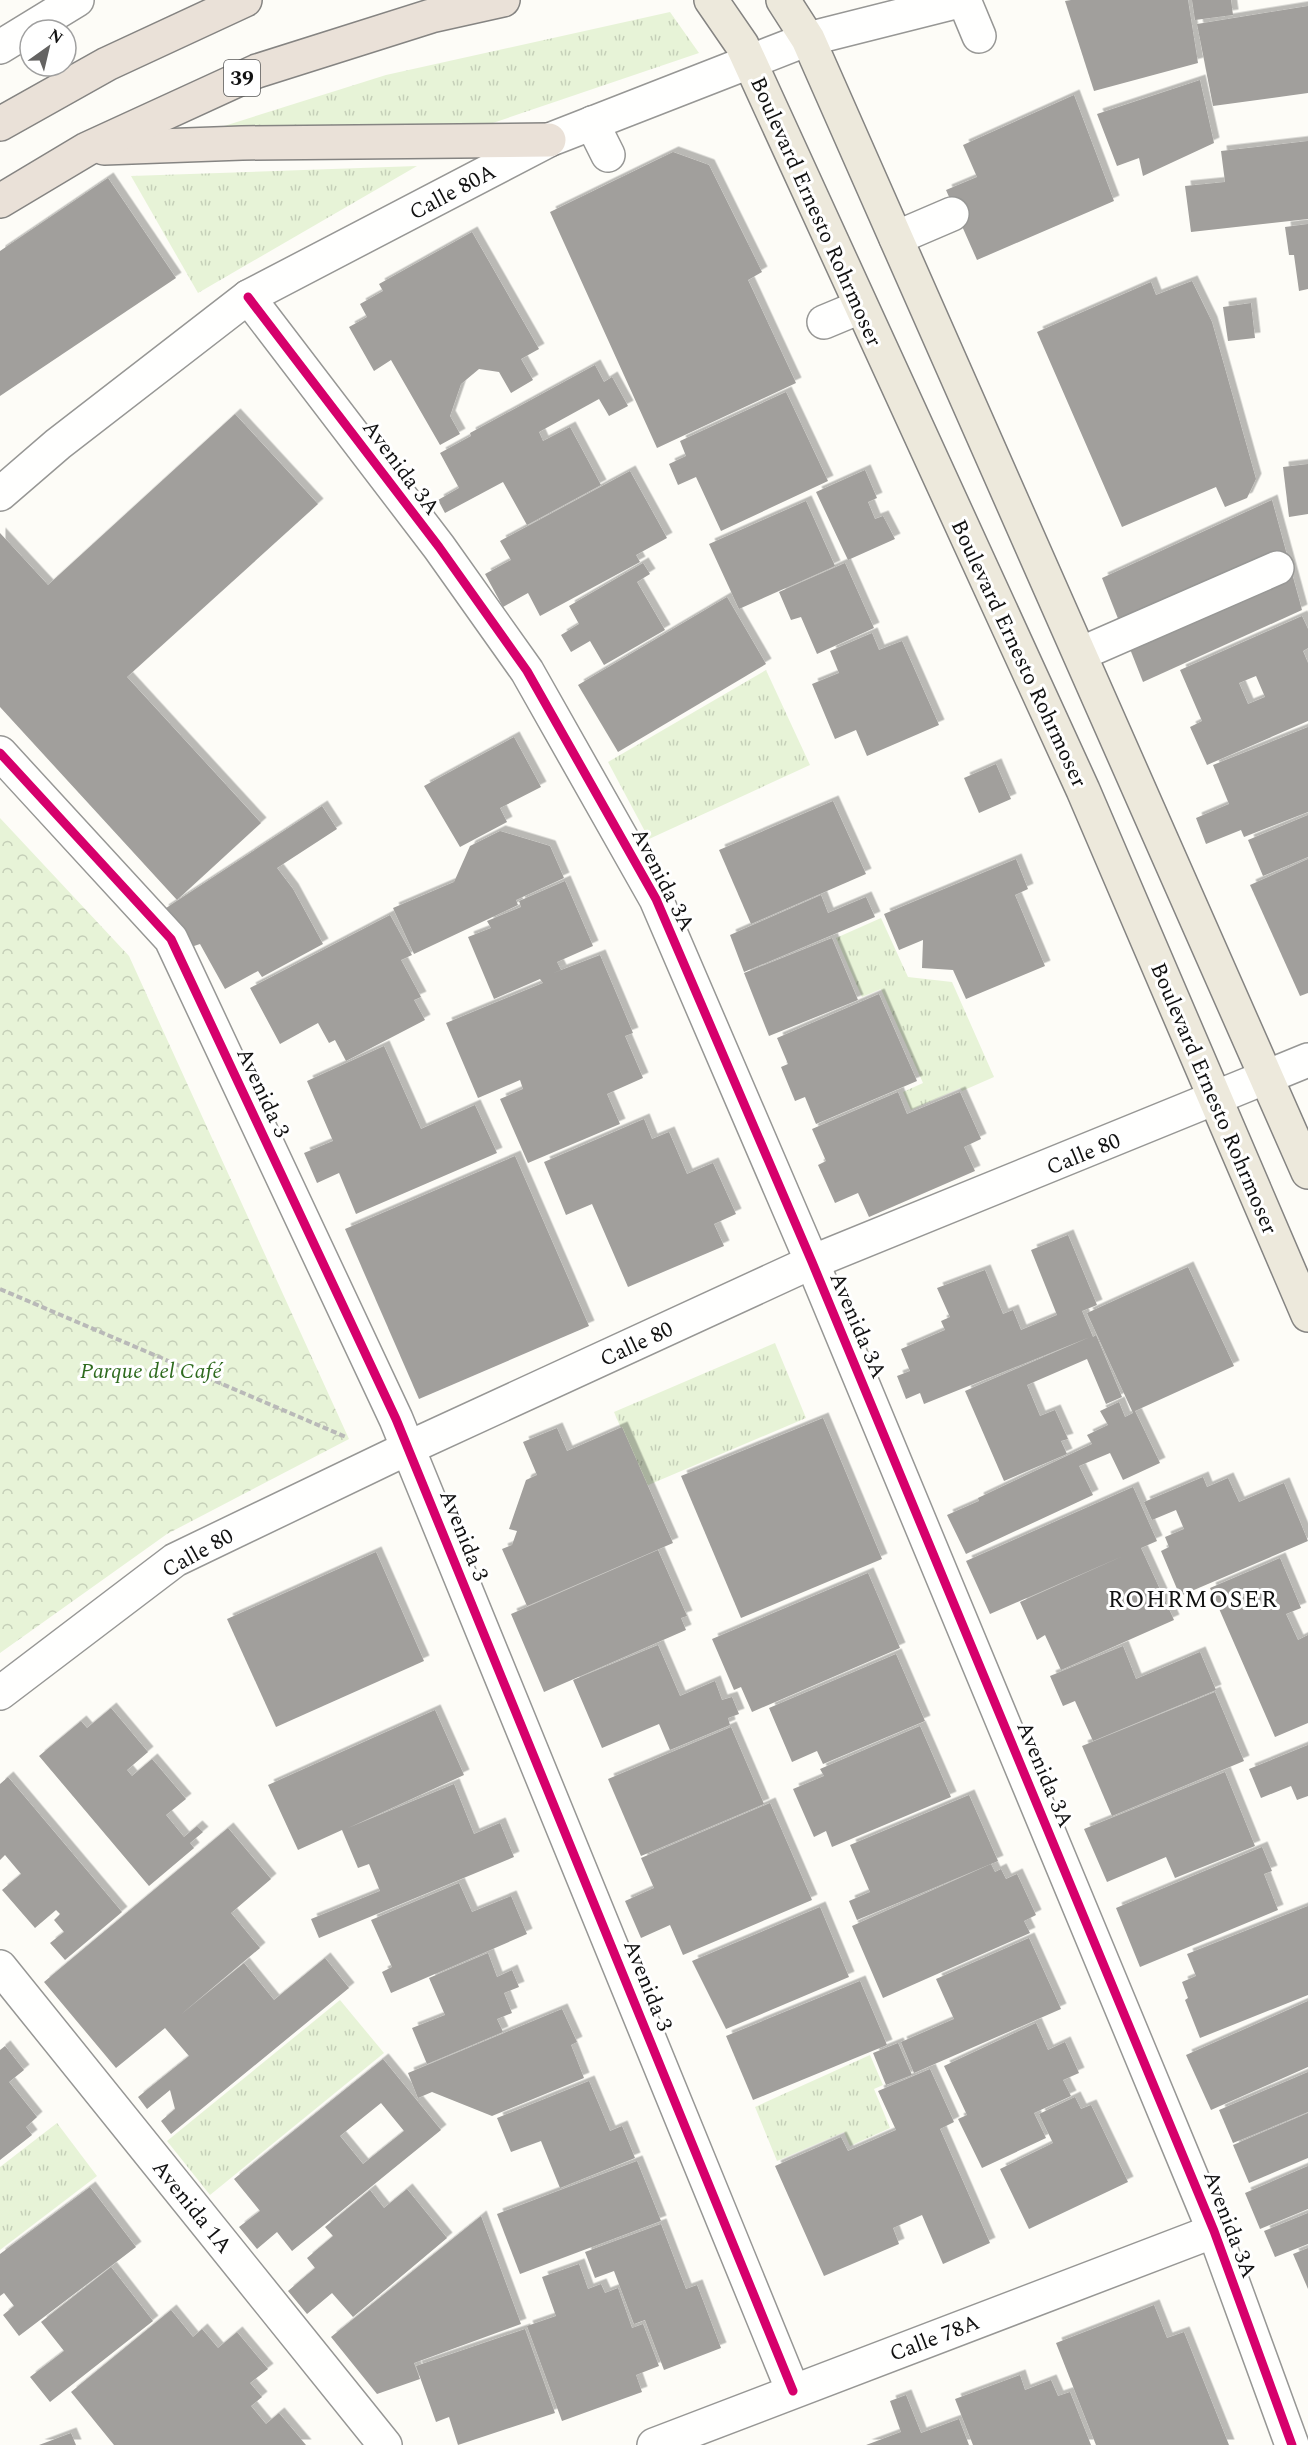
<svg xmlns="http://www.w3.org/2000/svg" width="1308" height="2445" font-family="Spectral,serif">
  <defs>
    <pattern id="grass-tufts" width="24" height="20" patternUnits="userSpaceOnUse" patternTransform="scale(1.5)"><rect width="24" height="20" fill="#e7f3d7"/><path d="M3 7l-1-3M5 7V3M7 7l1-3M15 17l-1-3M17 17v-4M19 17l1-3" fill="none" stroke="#c5cfb8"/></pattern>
    <pattern id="park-crowns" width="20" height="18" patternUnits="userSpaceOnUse" patternTransform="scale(1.5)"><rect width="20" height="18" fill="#e7f3d7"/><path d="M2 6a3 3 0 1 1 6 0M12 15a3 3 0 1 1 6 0" fill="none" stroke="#c5cfb8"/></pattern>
    <filter id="shadow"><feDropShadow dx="5.5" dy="-5.5" stdDeviation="0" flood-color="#0004"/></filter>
  </defs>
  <rect width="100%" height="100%" fill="#fdfcf7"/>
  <!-- grass -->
  <g fill="url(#grass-tufts)">
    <path d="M670,12L699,53L475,129L202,133L386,75Z"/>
    <path d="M417,166L198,293L131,176Z"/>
    <path d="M766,670L810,765L649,839L608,762Z"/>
    <path d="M881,918L908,977L952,982L994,1077L962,1091L960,1088L911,1110L903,1092L923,1083L881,989L862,997L836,938Z"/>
    <path d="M775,1343L806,1418L646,1486L614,1412Z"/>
    <path d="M340,2000L384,2053L210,2195L167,2141Z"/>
    <path d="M870,2055L883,2085L874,2089L890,2128L850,2146L844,2132L777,2161L755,2107Z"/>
    <path d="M57,2123L97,2176L0,2250V2167Z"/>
  </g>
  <!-- park -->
  <path fill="url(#park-crowns)" d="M0,818L129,956L349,1439L167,1534L0,1653Z"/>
  <!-- building -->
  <g fill="#a19f9c" fill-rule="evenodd" filter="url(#shadow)">
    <path d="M1071,0H1188L1198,63L1094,91L1065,1Z"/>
    <path d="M1192,0H1231L1233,15L1195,20Z"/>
    <path d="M1308,6V93L1213,106L1197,24Z"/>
    <path d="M1200,80L1214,143L1143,176L1139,158L1117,166L1097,114Z"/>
    <path d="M1074,95L1114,201L977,260L946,190L977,177L963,145Z"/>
    <path d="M1308,141V219L1191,232L1185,186L1225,182L1221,151Z"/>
    <path d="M673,152L709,165L762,272L748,280L796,383L657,448L550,212Z"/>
    <path d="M108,178L176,278L0,396V251Z"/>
    <path d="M1308,224V289L1299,291L1294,255H1289L1285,227Z"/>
    <path d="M472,232L539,349L521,359L533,380L511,393L499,372L479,369L461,384L450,416L460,434L440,445L391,360L374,371L349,327L367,317L360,304L383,291L379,284Z"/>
    <path d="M1192,281L1212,322L1256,479L1247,498L1225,507L1216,487L1122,527L1037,332L1151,282L1156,295Z"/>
    <path d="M1251,303L1255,338L1228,341L1223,307Z"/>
    <path d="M595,365L604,382L612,377L628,406L609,416L599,399L539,432L543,441L570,427L601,485L527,525L503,482L445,513L438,500L459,488L440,453L471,436L470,433Z"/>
    <path d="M786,392L828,481L721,531L696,477L678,485L669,464L686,456L680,441Z"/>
    <path d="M235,414L318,504L127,677L261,823L177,900L0,707V533L48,585Z"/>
    <path d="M1308,464V514L1289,517L1283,467Z"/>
    <path d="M865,470L877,498L868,502L875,519L883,516L895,539L848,560L816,492Z"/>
    <path d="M630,471L667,538L636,555L640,562L540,616L528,593L503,607L485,574L511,560L500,541Z"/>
    <path d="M1272,500L1302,610L1143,682L1102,578Z"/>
    <path d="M806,501L835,566L739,609L709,544Z"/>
    <path d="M643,563L650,574L637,582L665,630L604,665L590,641L571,652L561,635L579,624L569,606Z"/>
    <path d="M845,563L874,628L817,654L801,617L791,620L779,592Z"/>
    <path d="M727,597L766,664L618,752L578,685Z"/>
    <path d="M1302,616L1308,629V648L1303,651L1308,663V721L1207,765L1190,727L1202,721L1180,670ZM1256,676L1265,697L1248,704L1239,683Z"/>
    <path d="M872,633L879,650L902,641L939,725L867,756L856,730L835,739L812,684L839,673L830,651Z"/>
    <path d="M1308,727V812L1244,837L1241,830L1206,844L1196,818L1229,804L1213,765Z"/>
    <path d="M514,737L541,787L500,808L507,822L460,847L424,786Z"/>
    <path d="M996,764L1011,799L979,813L964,778Z"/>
    <path d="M833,801L866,874L751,924L719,850Z"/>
    <path d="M322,806L337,829L277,868L293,889L323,944L262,977L258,971L225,989L200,944L188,948L163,910Z"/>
    <path d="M1308,815V857L1263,876L1248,840Z"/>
    <path d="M500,831L550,846L564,878L516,900L518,905L414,954L393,908L454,882L470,846Z"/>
    <path d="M1016,859L1028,889L1015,895L1045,966L966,999L953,970L922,968L923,940L899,950L884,914Z"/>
    <path d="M1308,859V993L1300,996L1250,885Z"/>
    <path d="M565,881L593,946L557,962L561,970L551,974L600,955L633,1033L625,1036L643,1078L607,1094L620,1124L528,1163L500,1099L523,1089L520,1080L478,1098L446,1023L543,983L540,979L494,999L468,937L491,928L487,921L521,907L519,901Z"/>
    <path d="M821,895L828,913L866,897L875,917L744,972L730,935Z"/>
    <path d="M390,915L412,955L401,960L421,997L414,1000L425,1020L346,1061L335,1040L329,1043L318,1023L280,1044L250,988Z"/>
    <path d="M832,938L858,1000L769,1036L744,973Z"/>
    <path d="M879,994L917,1081L816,1124L805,1097L795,1101L781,1067L788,1064L777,1038Z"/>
    <path d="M384,1046L421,1129L475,1105L497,1153L356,1214L339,1173L317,1183L304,1153L333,1141L307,1081Z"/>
    <path d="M898,1092L907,1114L960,1092L981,1139L964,1147L975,1171L869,1217L858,1193L835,1203L818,1165L826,1161L812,1129Z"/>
    <path d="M644,1119L652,1139L669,1132L687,1174L713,1163L736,1214L714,1224L724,1246L628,1287L592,1204L566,1215L544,1162Z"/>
    <path d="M515,1156L589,1326L419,1399L345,1229Z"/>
    <path d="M1068,1235L1097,1305L1082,1311L1093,1337L1096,1335L1122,1397L1106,1404L1087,1359L1027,1385L1040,1416L1055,1410L1068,1439L1061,1441L1067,1454L1004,1481L965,1391L1090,1337L924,1404L920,1393L906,1399L897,1376L910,1371L901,1349L945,1330L941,1321L950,1317L937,1288L985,1270L1003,1314L1013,1310L1021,1330L1057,1315L1031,1250Z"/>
    <path d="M1188,1267L1234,1366L1135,1411L1160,1463L1123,1480L1110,1453L1079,1466L1093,1495L966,1554L947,1515L979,1501L978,1498L1092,1444L1087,1435L1108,1425L1100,1411L1119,1402L1125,1417L1133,1413L1087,1313Z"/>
    <path d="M823,1418L882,1559L741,1618L681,1476Z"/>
    <path d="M622,1427L673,1543L527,1606L502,1549L512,1545L517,1531L509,1529L526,1480L537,1475L523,1442L557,1428L567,1451Z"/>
    <path d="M1203,1477L1207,1487L1228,1478L1239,1502L1284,1483L1308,1541L1180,1596L1161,1551L1169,1547L1165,1537L1184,1529L1176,1510L1152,1520L1144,1502Z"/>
    <path d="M1133,1487L1157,1541L1141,1548L1174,1620L1061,1670L1045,1635L1037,1640L1020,1602L1123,1556L990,1614L966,1561Z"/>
    <path d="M658,1550L687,1616L681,1618L686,1630L544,1692L511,1614Z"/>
    <path d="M376,1552L424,1661L276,1727L227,1619Z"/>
    <path d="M1280,1558L1301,1608L1286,1614L1298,1640L1308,1635V1723L1275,1737L1210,1588Z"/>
    <path d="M868,1573L900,1648L752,1712L741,1687L734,1690L712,1639Z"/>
    <path d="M658,1645L680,1696L715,1681L722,1700L732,1697L739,1714L728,1718L730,1725L670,1750L659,1724L602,1748L573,1680Z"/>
    <path d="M1123,1646L1136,1679L1200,1652L1216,1690L1093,1741L1075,1701L1063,1706L1050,1676Z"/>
    <path d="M896,1654L925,1721L823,1764L817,1751L792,1762L769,1708Z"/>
    <path d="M1215,1692L1244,1761L1112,1816L1082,1746Z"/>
    <path d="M111,1708L148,1752L127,1770L132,1776L152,1759L186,1799L166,1815L184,1837L197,1826L203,1832L190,1843L194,1848L149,1886L39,1756L81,1721L87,1728Z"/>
    <path d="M435,1710L464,1775L348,1828L454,1784L474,1834L500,1823L514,1857L319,1938L311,1919L380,1891L369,1864L358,1868L342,1830L298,1850L268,1785Z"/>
    <path d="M920,1726L951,1797L832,1847L826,1831L814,1837L793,1789L824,1776L820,1769Z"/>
    <path d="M731,1727L764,1804L641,1856L608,1779Z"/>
    <path d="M1308,1745V1796L1297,1800L1291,1786L1261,1798L1249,1769Z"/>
    <path d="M1225,1772L1255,1846L1175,1878L1166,1857L1107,1882L1084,1829Z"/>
    <path d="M8,1777L122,1912L65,1960L50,1943L64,1932L54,1920L60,1914L56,1910L35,1928L2,1890L21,1874L5,1855L0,1860V1784Z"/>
    <path d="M969,1795L998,1861L857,1920L849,1901L870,1892L850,1845Z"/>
    <path d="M770,1803L812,1900L683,1955L670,1925L641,1938L625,1901L654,1888L641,1858Z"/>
    <path d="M228,1828L271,1879L231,1913L260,1948L179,2016L244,1963L274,2000L325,1958L349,1988L171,2134L161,2121L175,2109L170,2090L147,2109L138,2097L189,2056L165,2028L116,2068L44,1982Z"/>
    <path d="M1262,1847L1272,1871L1264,1874L1278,1910L1140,1967L1116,1908Z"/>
    <path d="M991,1864L995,1872L1001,1869L1006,1879L1017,1874L1036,1915L1024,1921L1030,1933L883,1998L852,1926Z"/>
    <path d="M459,1883L472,1912L511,1896L527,1934L391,1993L382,1972L392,1967L371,1920Z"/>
    <path d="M1308,1906V1995L1200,2038L1185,2000L1188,1998L1182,1982L1196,1976L1187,1954Z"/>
    <path d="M820,1907L849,1977L726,2029L692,1961Z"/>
    <path d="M1029,1938L1061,2009L914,2073L901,2042L954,2019L936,1979Z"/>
    <path d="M488,1953L497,1977L512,1970L519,1987L504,1993L512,2013L497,2019L503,2032L427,2064L412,2028L445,2015L429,1978Z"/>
    <path d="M860,1981L887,2045L753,2100L726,2036Z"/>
    <path d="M1308,2001V2067L1211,2110L1186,2055Z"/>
    <path d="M562,2009L577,2042L571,2045L584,2078L492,2116L432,2092L418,2098L408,2073Z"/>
    <path d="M1036,2023L1048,2050L1065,2042L1079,2073L1063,2080L1071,2096L1034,2113L1046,2138L982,2168L958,2119L967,2115L944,2066Z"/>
    <path d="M898,2043L912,2075L886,2085L873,2053Z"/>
    <path d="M5,2046L24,2070L9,2082L37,2117L26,2127L32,2135L0,2160V2050Z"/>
    <path d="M383,2059L441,2130L292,2251L277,2232L257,2249L239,2227L260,2211L234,2179ZM381,2103L404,2131L363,2164L340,2136Z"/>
    <path d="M930,2069L954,2122L940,2129L990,2243L943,2264L922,2215L893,2228L899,2244L824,2276L775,2166L841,2137L848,2151L896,2130L878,2091Z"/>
    <path d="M1308,2072V2112L1233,2143L1219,2110Z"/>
    <path d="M589,2081L610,2131L622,2126L635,2158L560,2188L541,2141L511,2152L497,2118Z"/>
    <path d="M1075,2097L1081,2109L1091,2105L1128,2182L1029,2229L1000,2169L1053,2143L1039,2114Z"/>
    <path d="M1308,2113V2158L1249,2183L1233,2145Z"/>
    <path d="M637,2161L661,2221L520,2274L497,2214Z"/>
    <path d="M1308,2166V2209L1260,2229L1245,2193Z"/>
    <path d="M90,2187L136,2247L19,2336L3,2315L14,2306L4,2293L0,2296V2254Z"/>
    <path d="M407,2189L447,2238L353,2317L332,2293L307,2314L288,2291L315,2268L307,2258L333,2236L325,2227L370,2190L384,2208Z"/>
    <path d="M1308,2213V2244L1275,2257L1264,2231Z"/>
    <path d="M481,2216L521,2324L414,2363L420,2379L377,2394L331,2337Z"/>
    <path d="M661,2224L686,2289L697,2285L721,2348L664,2370L645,2320L634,2324L614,2271L595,2278L585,2252Z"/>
    <path d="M1308,2248V2289L1293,2254Z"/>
    <path d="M579,2264L588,2289L601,2284L605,2293L618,2288L632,2328L643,2324L659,2366L636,2375L642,2392L562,2421L527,2326L556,2316L542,2277Z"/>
    <path d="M111,2267L153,2321L50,2402L30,2377L64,2351L41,2322Z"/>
    <path d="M1154,2305L1167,2338L1184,2332L1229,2445H1096L1056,2343Z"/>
    <path d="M171,2310L193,2337L202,2329L218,2348L237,2332L268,2369L250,2383L262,2397L251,2406L266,2424L279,2413L306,2445H114L71,2392Z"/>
    <path d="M525,2329L555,2413L458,2445L449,2417L436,2422L416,2366Z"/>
    <path d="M1020,2375L1025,2390L1051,2380L1058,2396L1070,2392L1091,2445H973L955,2399Z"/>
    <path d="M906,2395L921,2433L959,2419L969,2445H866L901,2432L890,2401Z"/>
    <path d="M71,2433L76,2445H39Z"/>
  </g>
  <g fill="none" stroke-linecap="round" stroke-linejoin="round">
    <defs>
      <g id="minor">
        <path d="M964,0L979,36"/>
        <path d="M0,47L77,0"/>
        <path d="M592,123L608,155"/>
        <path d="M896,238L952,214"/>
        <path d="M248,297L439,547L527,671L656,899L812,1262L1214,2231L1292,2445"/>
        <path d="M824,322L860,307"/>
        <path d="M0,494L58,444L248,297L549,140L808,39L963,0"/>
        <path d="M1080,654L1277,568"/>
        <path d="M0,753L171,939L396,1419L793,2391"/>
        <path d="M0,1693L175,1560L408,1448L812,1262L1308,1060"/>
        <path d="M0,1967L385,2445"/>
        <path d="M654,2445L1214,2231"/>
      </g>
      <g id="major">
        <path d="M711,0L742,45L1083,790L1308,1315"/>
        <path d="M783,0L808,39L1308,1172"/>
      </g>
      <g id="highway">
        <path d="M0,124L107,64L245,0"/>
        <path d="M104,148L242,143L549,140"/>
        <path d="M0,201L87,149L257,71L431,16L503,0"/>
      </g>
    </defs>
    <!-- minor casing -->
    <use href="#minor" stroke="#979795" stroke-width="36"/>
    <!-- major casing -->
    <use href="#major" stroke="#858482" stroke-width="36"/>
    <!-- highway casing -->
    <use href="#highway" stroke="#858482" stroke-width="36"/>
    <!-- path -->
    <path stroke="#b9b9b8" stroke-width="4" stroke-dasharray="6 3" stroke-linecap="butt" d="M0,1289L346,1437"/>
    <!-- minor -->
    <use href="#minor" stroke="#fffffe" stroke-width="33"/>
    <!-- major -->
    <use href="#major" stroke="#ede9dc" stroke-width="33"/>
    <!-- highway -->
    <use href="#highway" stroke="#eae1d8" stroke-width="33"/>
    <defs>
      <g id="cycleway">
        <path d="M248,297L439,547L527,671L656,899L812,1262L1214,2231L1292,2445"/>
        <path d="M0,753L171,939L396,1419L793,2391"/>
      </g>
    </defs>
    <!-- cycleway casing -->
    <use href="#cycleway" stroke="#fff" stroke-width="13"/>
    <!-- cycleway -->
    <use href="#cycleway" stroke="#d6006c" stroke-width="9"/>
  </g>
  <g text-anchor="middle" stroke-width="6" stroke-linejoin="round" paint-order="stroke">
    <!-- shield labels -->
    <rect fill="#fff" stroke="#585858" stroke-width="1.5" x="224" y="60" width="36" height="36" rx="4.5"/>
    <g font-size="21" font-weight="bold" fill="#111">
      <text x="242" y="85">39</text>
    </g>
    <!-- street labels -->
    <g font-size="22" fill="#111" stroke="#fff">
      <text transform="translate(452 191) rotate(-28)" y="8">Calle 80A</text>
      <text transform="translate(817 211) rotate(66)" y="8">Boulevard Ernesto Rohrmoser</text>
      <text transform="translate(402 467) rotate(53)" y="8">Avenida 3A</text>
      <text transform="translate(1020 653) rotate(65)" y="8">Boulevard Ernesto Rohrmoser</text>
      <text transform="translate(664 879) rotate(63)" y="8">Avenida 3A</text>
      <text transform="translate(264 1092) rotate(65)" y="8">Avenida 3</text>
      <text transform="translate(1215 1098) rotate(67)" y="8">Boulevard Ernesto Rohrmoser</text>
      <text transform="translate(1083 1153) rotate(-22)" y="8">Calle 80</text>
      <text transform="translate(859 1325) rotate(67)" y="8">Avenida 3A</text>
      <text transform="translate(636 1343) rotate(-25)" y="8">Calle 80</text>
      <text transform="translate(465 1535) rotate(68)" y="8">Avenida 3</text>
      <text transform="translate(197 1552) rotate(-29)" y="8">Calle 80</text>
      <text transform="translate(1046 1774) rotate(67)" y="8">Avenida 3A</text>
      <text transform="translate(649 1985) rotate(68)" y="8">Avenida 3</text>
      <text transform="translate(193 2206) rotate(51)" y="8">Avenida 1A</text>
      <text transform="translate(1231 2224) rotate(69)" y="8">Avenida 3A</text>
      <text transform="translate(934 2337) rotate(-21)" y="8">Calle 78A</text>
    </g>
    <!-- park labels -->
    <g font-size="22" font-style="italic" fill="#2f6b1f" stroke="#fff">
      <text x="151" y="1378">Parque del Café</text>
    </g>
    <!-- neighbourhood labels -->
    <g font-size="24" letter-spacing="1.5" fill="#111" stroke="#fff">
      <text x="1193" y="1607">ROHRMOSER</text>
    </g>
  </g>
  <!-- north arrow -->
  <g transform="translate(48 48) rotate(34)"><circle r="28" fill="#ffffff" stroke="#a0a0a0" stroke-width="1.5"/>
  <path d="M0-4.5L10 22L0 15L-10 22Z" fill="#646362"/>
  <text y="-9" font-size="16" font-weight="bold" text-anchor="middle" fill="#111111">N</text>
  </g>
</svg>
